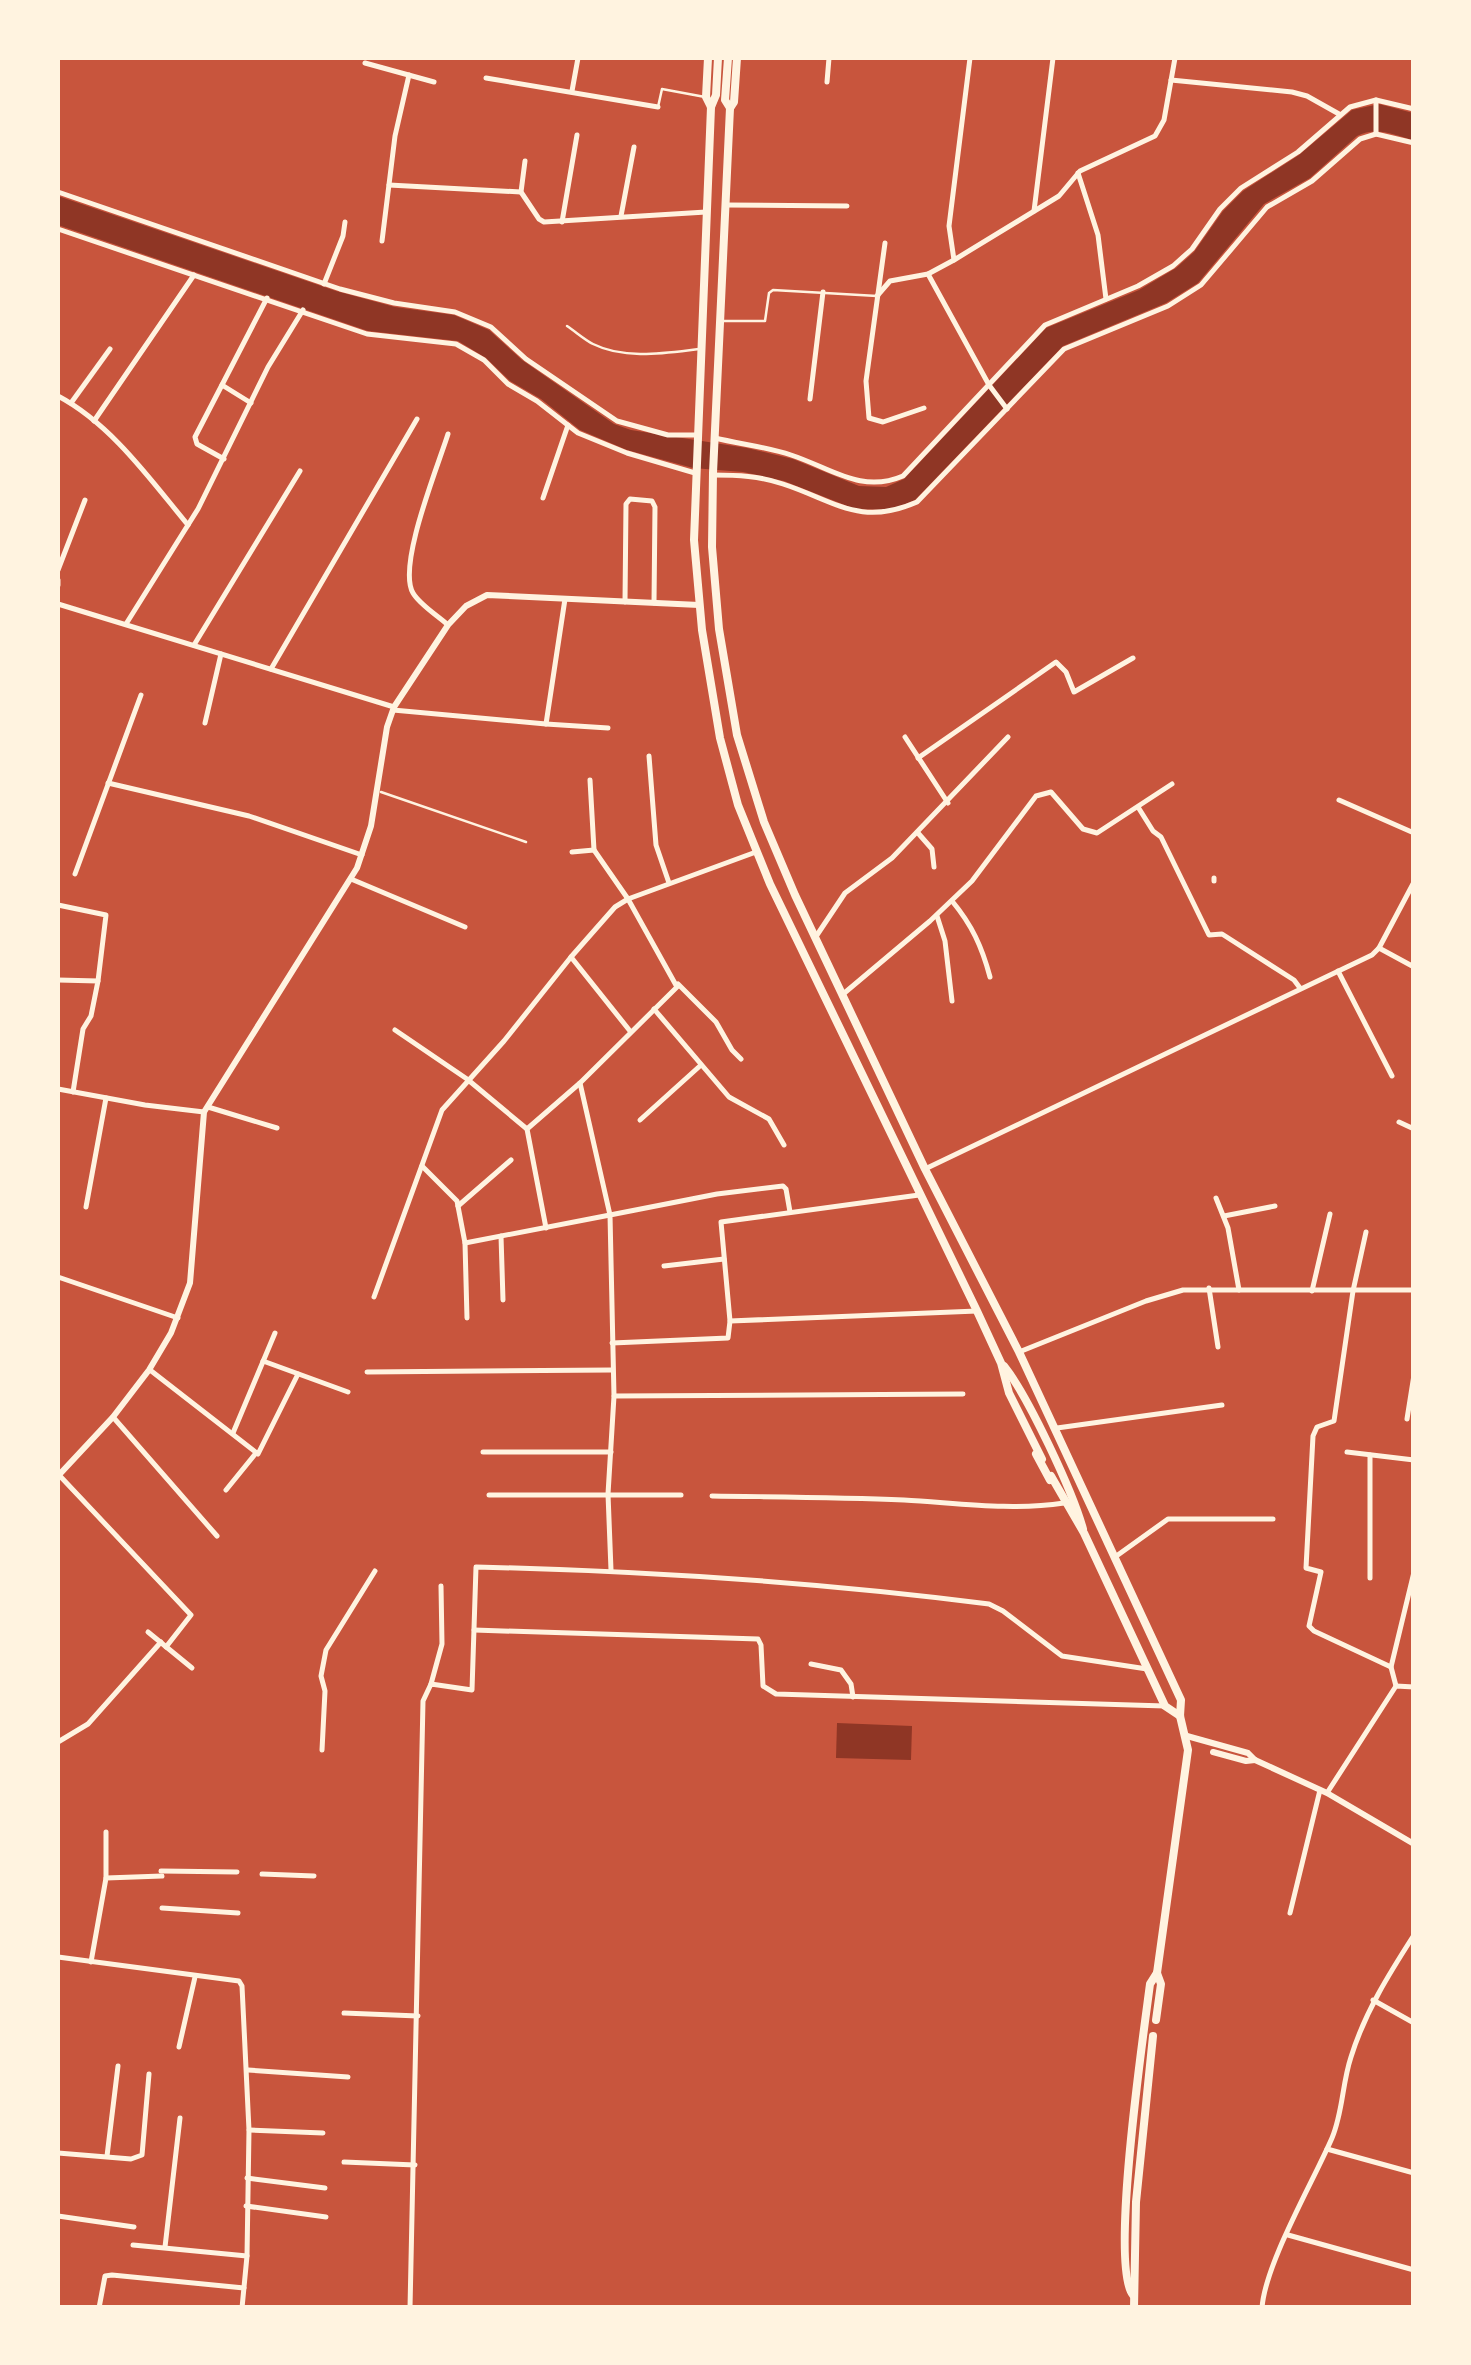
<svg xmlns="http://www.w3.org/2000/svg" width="1471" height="2365" font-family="'Work Sans',sans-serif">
  <rect width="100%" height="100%" fill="#c8553d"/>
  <!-- water -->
  <g fill="#8f3625">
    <path d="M1379,104L1413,113V140C1394,135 1376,126 1357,136L1310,178L1264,204L1198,283L1166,303L1063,346L915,500L891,510L855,509L784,481L743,472L693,468L627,450L580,430L541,399L510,381L486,358L458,341L368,331L58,225V196L336,291L395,307L454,315L489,330L522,360L614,424L631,430L747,448L793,459L859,486L886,487L904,479L1046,328L1139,290L1176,268L1194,252L1223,211L1243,191L1299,155L1352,110Z"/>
    <path d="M837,1723L912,1726L911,1760L836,1758Z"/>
  </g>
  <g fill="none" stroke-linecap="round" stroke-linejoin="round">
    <!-- service -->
    <g stroke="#fff3e0" stroke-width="2.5">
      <path d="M658,107L662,89L705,97"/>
      <path d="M722,321H765L769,293L773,290L877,296"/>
      <path d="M567,326C576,332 585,340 593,344C625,360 665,353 699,349"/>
      <path d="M381,792L526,842"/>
    </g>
    <!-- minor -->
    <g stroke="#fff3e0" stroke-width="5">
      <path d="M365,63L434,82"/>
      <path d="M486,78L658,107"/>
      <path d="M1171,80L1292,92L1307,96L1339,114"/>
      <path d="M827,82L829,58"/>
      <path d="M572,91L578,58"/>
      <path d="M1376,100V134"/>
      <path d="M525,161L521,192L539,219L544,222L706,212"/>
      <path d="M1078,173L1098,235L1106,299"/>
      <path d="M389,185L521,192"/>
      <path d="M58,192L340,289L394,303L455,312L491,327L526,359L617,421L668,435H696"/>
      <path d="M726,205L847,206"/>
      <path d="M1034,211L1053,58"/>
      <path d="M621,216L634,147"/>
      <path d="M562,222L577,135"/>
      <path d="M58,229L367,334L456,344L484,360L508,384L537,401L578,433L627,453L695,473"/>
      <path d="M382,241L395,136L409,75"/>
      <path d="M885,243L866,381L869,418L883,422L924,408"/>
      <path d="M954,260L949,226L970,58"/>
      <path d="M928,274L989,385L1007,409"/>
      <path d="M324,284L343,236L345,222"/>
      <path d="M877,296L890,281L928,274L954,260L1059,196L1080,171L1155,136L1164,120L1175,58"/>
      <path d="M222,385L251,403"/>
      <path d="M58,396C111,424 150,479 188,525"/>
      <path d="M810,399L823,292"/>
      <path d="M71,403L110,349"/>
      <path d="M94,421L194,275"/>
      <path d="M715,438C740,444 767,447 791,455C831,468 861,494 903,476L1045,325L1138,286L1173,266L1192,249L1220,209L1241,188L1298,152L1350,107L1376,100L1414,109"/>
      <path d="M224,459L197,444L195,437L267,298"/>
      <path d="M713,475C737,475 760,476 783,484C835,501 860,527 917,502L1064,349L1168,306L1201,285L1267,207L1312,181L1360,139L1376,134L1414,143"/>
      <path d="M543,498L568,425"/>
      <path d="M58,570L85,500"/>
      <path d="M58,580V585"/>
      <path d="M625,602L626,504L630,499L652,501L655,507L654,603"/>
      <path d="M58,604L394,707"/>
      <path d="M126,624L198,509L268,367L303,310"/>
      <path d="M448,625C437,615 420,605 413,593C397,566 438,466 448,434"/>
      <path d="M194,645L300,471"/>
      <path d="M271,669L417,419"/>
      <path d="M393,710L546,724L565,599"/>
      <path d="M205,723L221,654"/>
      <path d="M546,724L608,728"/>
      <path d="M905,737L948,803"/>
      <path d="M649,756L656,845L669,883"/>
      <path d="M918,758L1056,662L1066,672L1074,692L1133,658"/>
      <path d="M590,780L594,850"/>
      <path d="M108,783L249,816L362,855"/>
      <path d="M1339,800L1414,833"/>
      <path d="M1138,807L1153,831L1161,837L1209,935L1222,934L1294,980L1300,988"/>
      <path d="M918,833L932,849L934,867"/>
      <path d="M75,874L141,695"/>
      <path d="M1214,878V881"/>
      <path d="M351,879L465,927"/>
      <path d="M952,901C972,925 982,947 990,977"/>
      <path d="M58,905L106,915L98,981"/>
      <path d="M937,916L945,941L952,1001"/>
      <path d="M815,938L845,893L892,858L1008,737"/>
      <path d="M1379,948L1414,882"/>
      <path d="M571,957L630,1031"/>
      <path d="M1338,971L1392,1076"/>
      <path d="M58,980L98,981L91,1016L83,1029L73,1092"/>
      <path d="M678,984L716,1022L732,1050L741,1059"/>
      <path d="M842,995L930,921L972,881L1036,796L1051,792L1083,829L1097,833L1172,784"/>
      <path d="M654,1009L729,1097L769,1119L784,1145"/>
      <path d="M395,1030L467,1079L527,1129L546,1228"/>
      <path d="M58,1089L145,1105L204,1112"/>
      <path d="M208,1107L277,1128"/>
      <path d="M640,1120L701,1065"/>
      <path d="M1399,1122L1414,1129"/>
      <path d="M527,1129L580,1083L677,987L628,899L594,850L572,852"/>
      <path d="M422,1166L457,1201L465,1243L467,1318"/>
      <path d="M925,1169L1372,955L1379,948L1414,967"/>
      <path d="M1216,1198L1228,1228L1239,1290"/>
      <path d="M458,1206L511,1160"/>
      <path d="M86,1207L106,1098"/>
      <path d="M1224,1216L1275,1206"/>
      <path d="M1366,1232L1353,1291L1334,1421L1317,1427L1313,1436L1306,1568L1321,1572L1309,1626L1314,1631L1391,1667"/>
      <path d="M501,1236L503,1300"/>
      <path d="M465,1243L610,1215L580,1083"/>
      <path d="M664,1266L724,1259"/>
      <path d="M58,1277L178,1318"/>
      <path d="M1209,1288L1218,1347"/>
      <path d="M1312,1291L1330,1214"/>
      <path d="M374,1297L442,1110L504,1041L571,957L615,907L628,899L756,852"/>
      <path d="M730,1321L977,1311"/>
      <path d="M612,1343L728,1338L730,1321L721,1222L919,1195"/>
      <path d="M1019,1352L1146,1301L1183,1290H1414"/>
      <path d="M263,1361L348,1392"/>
      <path d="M150,1370L258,1454L298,1374"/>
      <path d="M367,1372L612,1370"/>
      <path d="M614,1396L963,1394"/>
      <path d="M113,1417L217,1536"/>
      <path d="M1407,1419L1414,1375"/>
      <path d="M1057,1428L1222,1405"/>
      <path d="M233,1433L275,1333"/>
      <path d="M483,1452H611"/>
      <path d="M1347,1452L1414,1460"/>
      <path d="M59,1475L191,1615L166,1647"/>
      <path d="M226,1490L256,1453"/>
      <path d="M489,1495H681"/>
      <path d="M712,1496C776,1497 840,1497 904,1500C958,1503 1010,1511 1064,1503"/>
      <path d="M1115,1557L1168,1519H1273"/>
      <path d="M611,1570L608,1494L614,1396L610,1215L717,1194L783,1186L786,1189L790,1212"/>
      <path d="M1370,1578V1455"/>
      <path d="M474,1630L758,1639L761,1645L763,1686L776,1694L1165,1706"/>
      <path d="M148,1632L192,1668"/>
      <path d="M811,1664L841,1670L851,1684L853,1697"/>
      <path d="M431,1684L442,1644L441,1586"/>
      <path d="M1396,1686L1391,1667L1414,1572"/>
      <path d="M58,1742L88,1724L161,1642"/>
      <path d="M322,1750L325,1691L321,1676L326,1650L375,1571"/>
      <path d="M1327,1793L1396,1686L1414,1687"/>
      <path d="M161,1871L237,1872"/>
      <path d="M262,1874L314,1876"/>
      <path d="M106,1878V1832"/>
      <path d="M162,1908L238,1913"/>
      <path d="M1290,1913L1320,1790"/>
      <path d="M58,1957L239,1981L242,1986L249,2130L247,2256L242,2308"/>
      <path d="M91,1962L106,1878L162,1876"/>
      <path d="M1373,2000L1414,2023"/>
      <path d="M344,2013L418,2016"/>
      <path d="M179,2047L195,1977"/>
      <path d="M248,2070L348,2077"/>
      <path d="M249,2130L323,2133"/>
      <path d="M1327,2149L1414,2173"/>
      <path d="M58,2153L131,2159L142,2155L149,2074"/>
      <path d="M107,2156L118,2066"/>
      <path d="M344,2162L415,2165"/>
      <path d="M247,2178L325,2188"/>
      <path d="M246,2206L326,2217"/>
      <path d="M58,2216L134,2227"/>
      <path d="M1288,2235L1414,2270"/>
      <path d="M133,2245L247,2256"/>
      <path d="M165,2247L180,2118"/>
      <path d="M99,2308L105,2276L112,2275L244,2288"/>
      <path d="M410,2308L423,1701L431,1684L472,1690L476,1567C648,1571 818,1582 989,1604L1003,1611L1062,1656L1147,1669"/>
      <path d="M1262,2308C1265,2264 1313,2182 1332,2138C1343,2112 1342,2084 1351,2057C1365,2012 1389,1974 1414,1935"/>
    </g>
    <!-- tertiary -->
    <g stroke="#fff3e0" stroke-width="6">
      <path d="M58,1476L113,1417L149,1370L171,1333L190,1283L204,1112L357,868L371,826L387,727L394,707L448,625L466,606L487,595L699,605"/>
      <path d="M1187,1736L1248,1753L1255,1760L1327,1793L1414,1844"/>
      <path d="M1213,1752L1246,1761L1255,1760"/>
    </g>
    <!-- secondary -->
    <g stroke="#fff3e0" stroke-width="8">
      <path d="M708,58L706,97L711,107L694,540L702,630L720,738L738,805L770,884L977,1311L1001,1363L1009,1393L1042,1459"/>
      <path d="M728,58L725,100L730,108"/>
      <path d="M737,58L734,102L730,108L713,473L712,547L719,629L737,735L764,822L795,895L925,1169L1019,1352L1181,1700L1180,1716L1188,1750L1157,1973L1150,1984C1144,2031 1109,2266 1133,2295"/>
      <path d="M711,107L716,95L718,58"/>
      <path d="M1004,1366C1028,1396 1073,1492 1083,1529"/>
      <path d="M1036,1454L1050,1480"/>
      <path d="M1051,1476L1084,1533L1165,1706L1180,1716"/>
      <path d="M1156,2020L1161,1984L1157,1973"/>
      <path d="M1134,2308L1136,2202L1153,2036"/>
    </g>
  </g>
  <!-- border -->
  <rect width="1471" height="2365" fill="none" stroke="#fff3e0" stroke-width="120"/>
</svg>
